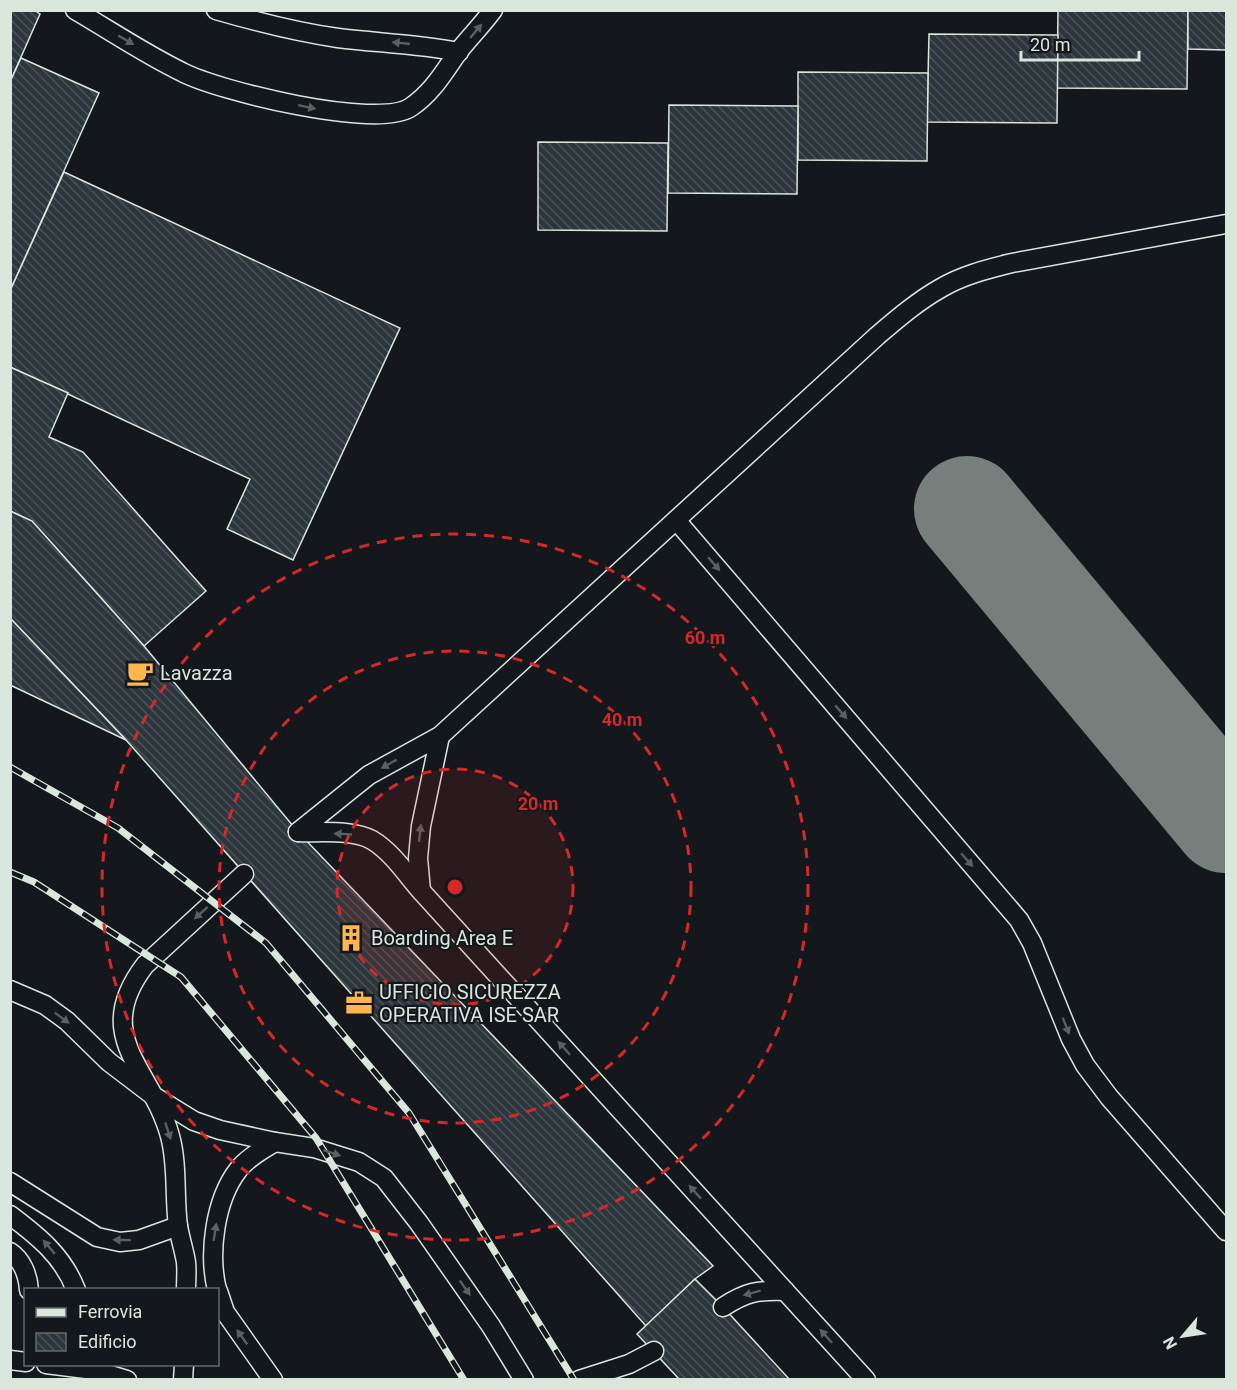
<svg xmlns="http://www.w3.org/2000/svg" width="1237" height="1390" font-family="Roboto,sans-serif">
  <defs>
    <pattern id="building-back-hatch" width="6" height="6" patternUnits="userSpaceOnUse" patternTransform="scale(1.5)"><rect width="6" height="6" fill="#2c363c"/><path d="M-1 5l2 2M0 0l6 6M5-1l2 2" fill="none" stroke="#4a5358"/></pattern>
  </defs>
  <rect width="100%" height="100%" fill="#14181c"/>
  <g fill="none" stroke-linecap="round" stroke-linejoin="round">
    <!-- taxiway -->
    <path stroke="#767f7c" stroke-width="106" d="M967,509L1226,820"/>
  </g>
  <!-- building -->
  <g fill="url(#building-back-hatch)" stroke="#d8e6dc" stroke-width="1.5">
    <path d="M10,10H34L40,14L10,82Z"/>
    <path d="M1058,10H1188L1187,89L1057,88Z"/>
    <path d="M1188,10H1226V50L1188,49Z"/>
    <path d="M929,34L1058,35L1057,123L927,122Z"/>
    <path d="M21,58L99,93L10,291V82Z"/>
    <path d="M798,72L928,73L927,161L798,160Z"/>
    <path d="M669,105L798,106L797,194L668,193Z"/>
    <path d="M538,142L668,143L667,231L538,230Z"/>
    <path d="M64,172L400,328L293,560L227,529L250,479L10,367V291Z"/>
    <path d="M10,367L68,393L49,437L83,452L206,591L144,646L32,521L10,511Z"/>
    <path d="M10,511L32,521L144,646L298,832L713,1266L695,1279L646,1326L126,740L10,618Z"/>
    <path d="M10,618L126,740L10,685Z"/>
    <path d="M695,1279L723,1307L790,1380H680L637,1334Z"/>
  </g>
  <g fill="none" stroke-linecap="round" stroke-linejoin="round">
    <defs>
      <g id="service">
        <path d="M75,10C111,31 145,54 182,72C218,91 378,130 411,107C432,93 444,72 458,52C469,38 482,25 493,10"/>
        <path d="M216,10C257,22 296,32 338,38C379,43 419,44 459,52"/>
        <path d="M676,520L1019,920L1032,943L1071,1039L1085,1065L1109,1097L1226,1231"/>
        <path d="M298,832L369,775L440,736L877,336C898,318 918,301 941,288C963,275 988,269 1012,263L1226,224"/>
        <path d="M298,832C320,833 352,829 372,840C392,852 406,874 421,891L866,1380"/>
        <path d="M421,891L418,858L421,826L440,736"/>
        <path d="M10,990L45,1005L67,1021L109,1062L155,1097L194,1121L220,1130L275,1142L314,1148L359,1162L384,1178L419,1223L491,1326L524,1380"/>
        <path d="M10,1182L97,1237L120,1242L139,1240L178,1226"/>
        <path d="M10,1215C38,1236 63,1256 76,1290"/>
        <path d="M10,1252C22,1260 28,1275 29,1290"/>
        <path d="M186,1290C186,1281 187,1271 186,1262C184,1250 180,1238 178,1226C174,1197 178,1165 170,1136C152,1069 90,1037 145,965L244,874"/>
        <path d="M217,1290C208,1253 215,1200 238,1170C247,1158 262,1150 275,1142"/>
        <path d="M218,1291L225,1312L273,1380"/>
        <path d="M723,1307C746,1292 757,1290 785,1291"/>
        <path d="M10,1360L26,1362"/>
        <path d="M46,1364L94,1370L127,1380"/>
        <path d="M183,1380L184,1364"/>
        <path d="M579,1380L629,1364L654,1351"/>
      </g>
    </defs>
    <!-- service casing -->
    <use href="#service" stroke="#d8e6dc" stroke-width="21"/>
    <!-- service -->
    <use href="#service" stroke="#14181c" stroke-width="18"/>
    <defs>
      <g id="rail">
        <path d="M10,767L118,828L266,943L409,1113L574,1380"/>
        <path d="M10,872L34,882L181,977L316,1138L464,1380"/>
      </g>
    </defs>
    <!-- rail casing -->
    <use href="#rail" stroke="#d8e6dc" stroke-width="7"/>
    <!-- rail -->
    <use href="#rail" stroke="#14181c" stroke-width="4.5" stroke-dasharray="14" stroke-linecap="butt"/>
  </g>
  <!-- one-way arrows -->
  <defs><path id="oneway-solid" d="M-6-.8H1V-3.2L6.5 0L1 3.2V.8H-6Z" transform="scale(1.5)"/></defs>
  <g fill="#59605f">
    <use href="#oneway-solid" transform="translate(476 31) rotate(-50)"/>
    <use href="#oneway-solid" transform="translate(126 40) rotate(30)"/>
    <use href="#oneway-solid" transform="translate(401 43) rotate(-174)"/>
    <use href="#oneway-solid" transform="translate(307 107) rotate(12)"/>
    <use href="#oneway-solid" transform="translate(714 564) rotate(49)"/>
    <use href="#oneway-solid" transform="translate(841 712) rotate(49)"/>
    <use href="#oneway-solid" transform="translate(389 764) rotate(151)"/>
    <use href="#oneway-solid" transform="translate(420 833) rotate(-84)"/>
    <use href="#oneway-solid" transform="translate(343 834) rotate(-177)"/>
    <use href="#oneway-solid" transform="translate(967 860) rotate(49)"/>
    <use href="#oneway-solid" transform="translate(201 913) rotate(138)"/>
    <use href="#oneway-solid" transform="translate(62 1018) rotate(37)"/>
    <use href="#oneway-solid" transform="translate(1066 1026) rotate(69)"/>
    <use href="#oneway-solid" transform="translate(564 1048) rotate(-132)"/>
    <use href="#oneway-solid" transform="translate(168 1131) rotate(72)"/>
    <use href="#oneway-solid" transform="translate(332 1153) rotate(18)"/>
    <use href="#oneway-solid" transform="translate(695 1192) rotate(-132)"/>
    <use href="#oneway-solid" transform="translate(215 1232) rotate(-81)"/>
    <use href="#oneway-solid" transform="translate(122 1240) rotate(-179)"/>
    <use href="#oneway-solid" transform="translate(49 1247) rotate(-130)"/>
    <use href="#oneway-solid" transform="translate(465 1288) rotate(55)"/>
    <use href="#oneway-solid" transform="translate(752 1293) rotate(165)"/>
    <use href="#oneway-solid" transform="translate(826 1336) rotate(-132)"/>
    <use href="#oneway-solid" transform="translate(242 1337) rotate(-125)"/>
  </g>
  <!-- distance rings -->
  <circle cx="455" cy="887" r="118" fill="#d62828" fill-opacity=".12"/>
  <g fill="none" stroke="#d62828" stroke-width="3" stroke-dasharray="10 8">
    <circle cx="455" cy="887" r="118"/>
    <circle cx="455" cy="887" r="236"/>
    <circle cx="455" cy="887" r="353"/>
  </g>
  <!-- icons -->
  <defs>
    <symbol id="cafe-bare" viewBox="-9 -9 18 18"><path d="M-5.5-4.5H6V0H3Q3 3.5 0 3.5H-2.5Q-5.5 3.5-5.5 0ZM3-3.2v2h1.7v-2ZM-6 4.5H4V6H-6Z" fill="#ffb74d" stroke="#14181c" stroke-width="2.5" paint-order="stroke"/></symbol>
    <symbol id="building-bare" viewBox="-9 -9 18 18"><path d="M-4-6H4V6H1V3H-1V6H-4ZM-2.5-4.3h1.7v1.8h-1.7ZM.8-4.3h1.7v1.8H.8ZM-2.5-1h1.7V.8h-1.7ZM.8-1h1.7V.8H.8Z" fill="#ffb74d" stroke="#14181c" stroke-width="2.5" paint-order="stroke"/></symbol>
    <symbol id="office-bare" viewBox="-9 -9 18 18"><path d="M-6-3h4V-5.5h4V-3h4V5H-6ZM-1-4.5V-3h2v-1.5ZM-6 0V1H6V0Z" fill="#ffb74d" stroke="#14181c" stroke-width="2.5" paint-order="stroke"/></symbol>
  </defs>
  <g fill-rule="evenodd">
    <use href="#cafe-bare" x="121" y="654" width="38" height="38"/>
    <use href="#building-bare" x="332" y="919" width="38" height="38"/>
    <use href="#office-bare" x="340" y="984" width="38" height="38"/>
  </g>
  <g text-anchor="middle" stroke-width="4.5" stroke-linejoin="round" paint-order="stroke">
    <!-- poi labels -->
    <g font-size="20" fill="#d8e6dc" stroke="#14181c" text-anchor="start">
      <text x="160" y="680">Lavazza</text>
      <text x="371" y="945">Boarding Area E</text>
      <text x="379" y="999">UFFICIO SICUREZZA<tspan x="379" dy="23">OPERATIVA ISE SAR</tspan></text>
    </g>
  </g>
  <circle cx="455" cy="887" r="9" fill="#d62828" stroke="#14181c" stroke-width="3"/>
  <g font-size="18" text-anchor="middle" font-weight="bold" fill="#d62828" stroke="#14181c" stroke-width="4.5" stroke-linejoin="round" paint-order="stroke">
    <text x="705" y="644">60 m</text>
    <text x="622" y="726">40 m</text>
    <text x="538" y="810">20 m</text>
  </g>
  <!-- border -->
  <rect width="1237" height="1390" fill="none" stroke="#d8e6dc" stroke-width="24"/>
  <!-- legend -->
  <rect x="24" y="1288" width="195" height="78" fill="#14181c" stroke="#626a69" stroke-width="1.5"/>
  <rect x="36" y="1308" width="30" height="9" fill="#d8e6dc" stroke="#626a69" stroke-width="1.5"/>
  <text x="78" y="1318" font-size="18" fill="#d8e6dc">Ferrovia</text>
  <rect x="36" y="1333" width="30" height="18" fill="url(#building-back-hatch)" stroke="#626a69" stroke-width="1.5"/>
  <text x="78" y="1348" font-size="18" fill="#d8e6dc">Edificio</text>
  <!-- north arrow -->
  <g transform="translate(1183 1336) rotate(241)" stroke="#14181c" stroke-width="4.5" paint-order="stroke">
  <path d="M0-4.5L10 22L0 15L-10 22Z" fill="#d8e6dc"/>
  <text y="-9" font-size="16" font-weight="bold" text-anchor="middle" fill="#d8e6dc">N</text>
  </g>
  <!-- scale -->
  <path d="M1021 51v9h118v-9" fill="none" stroke="#d8e6dc" stroke-width="3"/>
  <text x="1030" y="51" font-size="18" fill="#d8e6dc" stroke="#14181c" stroke-width="4.5" paint-order="stroke">20 m</text>
</svg>
